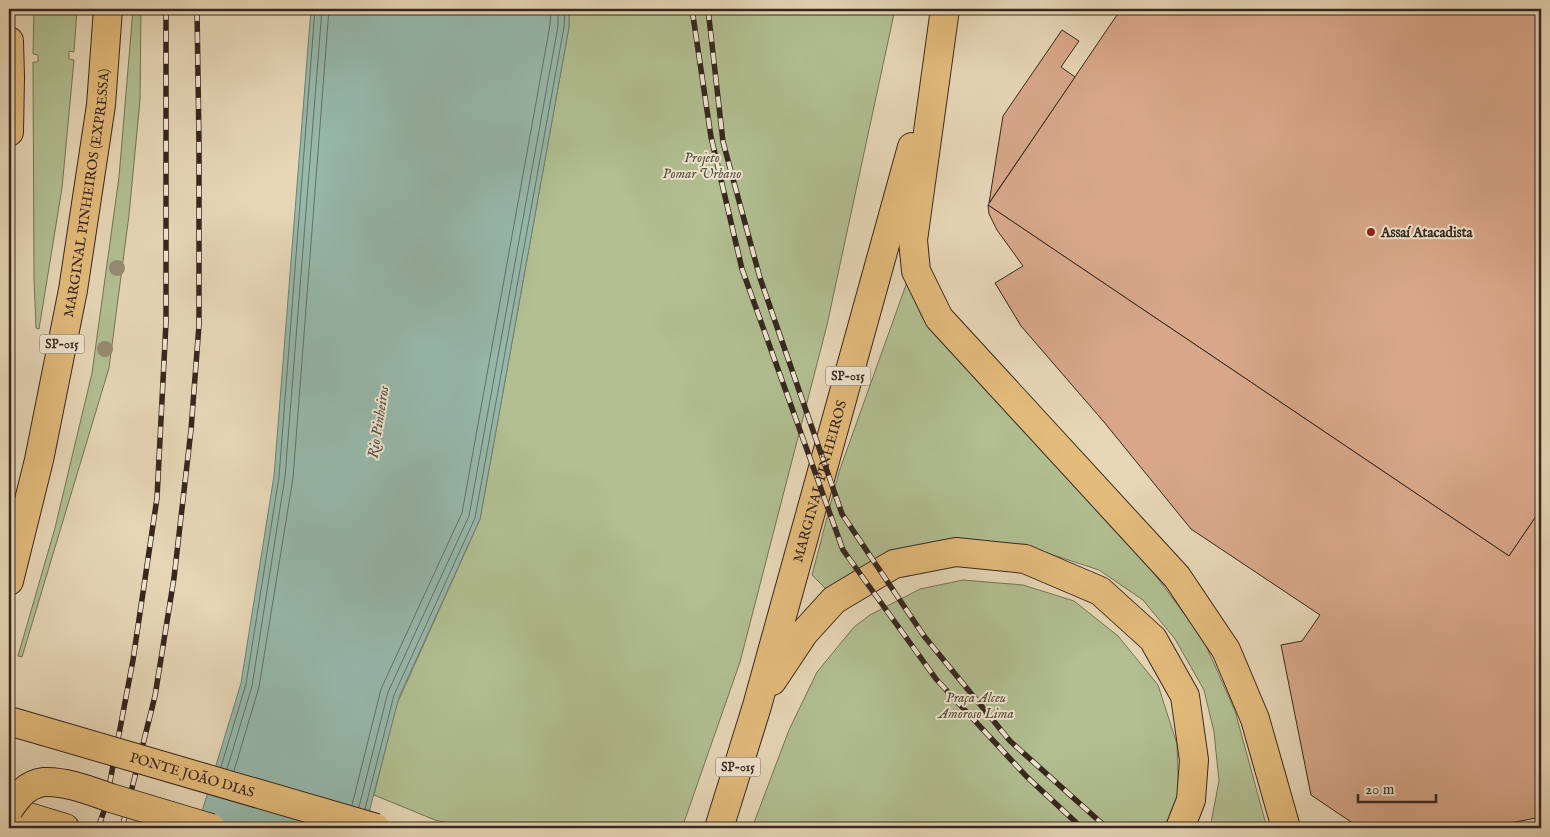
<svg xmlns="http://www.w3.org/2000/svg" width="1550" height="837" font-family="'IM FELL English',serif">
  <rect width="100%" height="100%" fill="#e6d6b6"/>
  <filter id="stains"><feTurbulence type="fractalNoise" baseFrequency=".004" numOctaves="4"/><feColorMatrix values="0 0 0 0 .2 0 0 0 0 .09 0 0 0 0 .02 0 0 0 .5 -.17"/></filter>
  <radialGradient id="worn" r=".72"><stop offset=".6" stop-color="#630" stop-opacity="0"/><stop offset="1" stop-color="#630" stop-opacity=".3"/></radialGradient>
  <!-- green -->
  <g fill="#b1bf91" stroke="#747358">
    <path d="M34,9H77L74,52L69,51V59L74,60L62,188L39,329L36,328L34,279L33,62H38V55L33,54Z"/>
    <path d="M133,9H141L140,100L129,215L109,368L22,657L18,656L55,528L92,373L119,177Z"/>
    <path d="M569,9H895L827,325L740,662L682,828H468L435,820L374,795L396,706L480,519L569,27Z"/>
    <path d="M907,282L922,317L1153,572L1203,639L1235,711L1267,828H1210L1219,781L1214,732L1204,690L1175,639L1143,600L1099,570L1038,550L839,588H825L812,575L839,472Z"/>
    <path d="M963,580L1023,585L1074,601L1118,636L1158,685L1177,744L1179,799L1164,828H752L789,730L817,672L854,627L870,615L920,589Z"/>
  </g>
  <!-- water -->
  <path fill="#96b9ac" stroke="#707f74" d="M311,9H569V27L480,519L399,697L365,828H197L241,683L274,476Z"/>
  <g fill="none" stroke-linecap="round" stroke-linejoin="round">
    <!-- shore -->
    <g stroke="#667066" stroke-width="1">
      <path d="M221,767L246,684L279,477L315,9"/>
      <path d="M227,769L252,686L285,477L322,9"/>
      <path d="M234,771L259,687L293,478L329,9"/>
      <path d="M352,805L381,689L462,513L550,25L551,9"/>
      <path d="M359,807L388,692L469,516L558,26V9"/>
      <path d="M365,809L394,695L475,518L564,27L565,9"/>
    </g>
  </g>
  <!-- building -->
  <g fill="#d8a78a" stroke="#36271f">
    <path d="M1121,9H1541V509L1509,556L988,205Z"/>
    <path d="M1062,30L1079,41L1061,67L1075,77L989,203L1003,116Z"/>
    <path d="M988,205L1509,556L1541,509V817L1484,828H1360L1311,795L1281,645L1302,641L1320,615L1191,529L1104,422L1021,326L995,283L1023,266L997,230L989,214Z"/>
  </g>
  <g fill="none" stroke-linecap="round" stroke-linejoin="round">
    <defs>
      <path id="primary" d="M9,811L65,828"/>
      <path id="trunk" d="M9,41L10,77L9,132"/>
      <g id="motorway">
        <path d="M945,9L913,240L916,271L939,318L1177,577L1226,650L1255,719L1286,828"/>
        <path id="s1" d="M9,581L39,460L73,290L101,105L108,9"/>
        <path d="M772,681L804,633L834,600L894,564L956,552L1025,559L1100,591L1153,639L1185,696L1194,760L1191,800L1180,828"/>
        <path id="s2" d="M719,828L757,706L912,147"/>
      </g>
    </defs>
    <!-- primary casing -->
    <use href="#primary" stroke="#36271f" stroke-width="30"/>
    <!-- trunk casing -->
    <use href="#trunk" stroke="#36271f" stroke-width="30"/>
    <!-- motorway casing -->
    <use href="#motorway" stroke="#36271f" stroke-width="30"/>
    <!-- primary -->
    <use href="#primary" stroke="#e3bb7b" stroke-width="28"/>
    <!-- trunk -->
    <use href="#trunk" stroke="#e3bb7b" stroke-width="28"/>
    <!-- motorway -->
    <use href="#motorway" stroke="#e3bb7b" stroke-width="28"/>
    <defs>
      <g id="rail">
        <path d="M692,9L711,137L742,269L843,550L936,679L1027,777L1082,828"/>
        <path d="M708,9L723,142L760,278L842,514L924,636L1010,741L1107,828"/>
        <path d="M98,828L105,808L133,660L157,498L166,322V9"/>
        <path d="M122,828L155,696L174,578L191,430L199,325V144L197,9"/>
      </g>
    </defs>
    <!-- rail casing -->
    <use href="#rail" stroke="#36271f" stroke-width="5.5"/>
    <!-- rail -->
    <use href="#rail" stroke="#efe4d0" stroke-width="4" stroke-dasharray="11" stroke-linecap="butt"/>
    <defs>
      <g id="primary-bridge">
        <path id="s3" d="M9,721L376,828"/>
      </g>
      <path id="motorway-bridge" d="M9,809C18,796 27,784 44,782C66,781 91,791 111,798C145,808 178,818 211,828"/>
    </defs>
    <!-- primary-bridge casing -->
    <use href="#primary-bridge" stroke="#36271f" stroke-width="30" stroke-linecap="butt"/>
    <!-- motorway-bridge casing -->
    <use href="#motorway-bridge" stroke="#36271f" stroke-width="30" stroke-linecap="butt"/>
    <!-- primary-bridge -->
    <use href="#primary-bridge" stroke="#e3bb7b" stroke-width="28"/>
    <!-- motorway-bridge -->
    <use href="#motorway-bridge" stroke="#e3bb7b" stroke-width="28"/>
  </g>
  <!-- trees -->
  <g fill="#968b73">
    <circle cx="117" cy="268" r="8"/>
    <circle cx="105" cy="349" r="8"/>
  </g>
  <!-- markers -->
  <circle fill="#8f2418" stroke="#efe4d0" stroke-width="2" cx="1371" cy="232" r="5"/>
  <g text-anchor="middle" stroke-width="4" stroke-linejoin="round" paint-order="stroke">
    <!-- shield labels -->
    <g fill="#efe4d0" stroke="#6e6054" stroke-width="1">
      <rect x="39.5" y="334.5" width="45" height="19" rx="4"/>
      <rect x="825.5" y="366.5" width="45" height="19" rx="4"/>
      <rect x="715.5" y="757.5" width="45" height="19" rx="4"/>
    </g>
    <g font-size="12" font-weight="bold" fill="#36271f">
      <text x="62" y="348">SP-015</text>
      <text x="848" y="380">SP-015</text>
      <text x="738" y="771">SP-015</text>
    </g>
    <!-- park labels -->
    <g font-size="14" font-style="italic" fill="#554d3c" stroke="#efe4d0">
      <text x="702" y="162">Projeto<tspan x="702" dy="16">Pomar Urbano</tspan></text>
      <text x="976" y="702">Praça Alceu<tspan x="976" dy="16">Amoroso Lima</tspan></text>
    </g>
    <!-- street labels -->
    <g font-size="14" fill="#36271f" stroke="#efe4d0">
      <text dy="5" stroke="none"><textPath href="#s1" startOffset="396">MARGINAL PINHEIROS (EXPRESSA)</textPath></text>
      <text dy="5" stroke="none"><textPath href="#s2" startOffset="361">MARGINAL PINHEIROS</textPath></text>
      <text dy="5" stroke="none"><textPath href="#s3" startOffset="191">PONTE JOÃO DIAS</textPath></text>
    </g>
    <!-- poi labels -->
    <g font-size="14" font-weight="bold" fill="#36271f" stroke="#efe4d0" text-anchor="start">
      <text x="1381" y="237">Assaí Atacadista</text>
    </g>
    <!-- water labels -->
    <g font-size="15" font-style="italic" fill="#4e4c42" stroke="#efe4d0">
      <text transform="translate(378 422) rotate(-81)" y="5">Rio Pinheiros</text>
    </g>
  </g>
  <!-- margin -->
  <rect width="1550" height="837" fill="none" stroke="#e6d6b6" stroke-width="30"/>
  <rect x="10" y="10" width="1530" height="817" fill="none" stroke="#36271f" stroke-width="2.5"/>
  <rect x="15" y="15" width="1520" height="807" fill="none" stroke="#36271f"/>
  <!-- scale -->
  <path d="M1358 794v8h78v-8" fill="none" stroke="#36271f" stroke-width="2.5"/>
  <text x="1365" y="794" font-size="15" fill="#36271f" stroke="#efe4d0" stroke-width="4" paint-order="stroke">20 m</text>
  <rect width="100%" height="100%" filter="url(#stains)"/>
  <rect width="100%" height="100%" fill="url(#worn)"/>
</svg>
